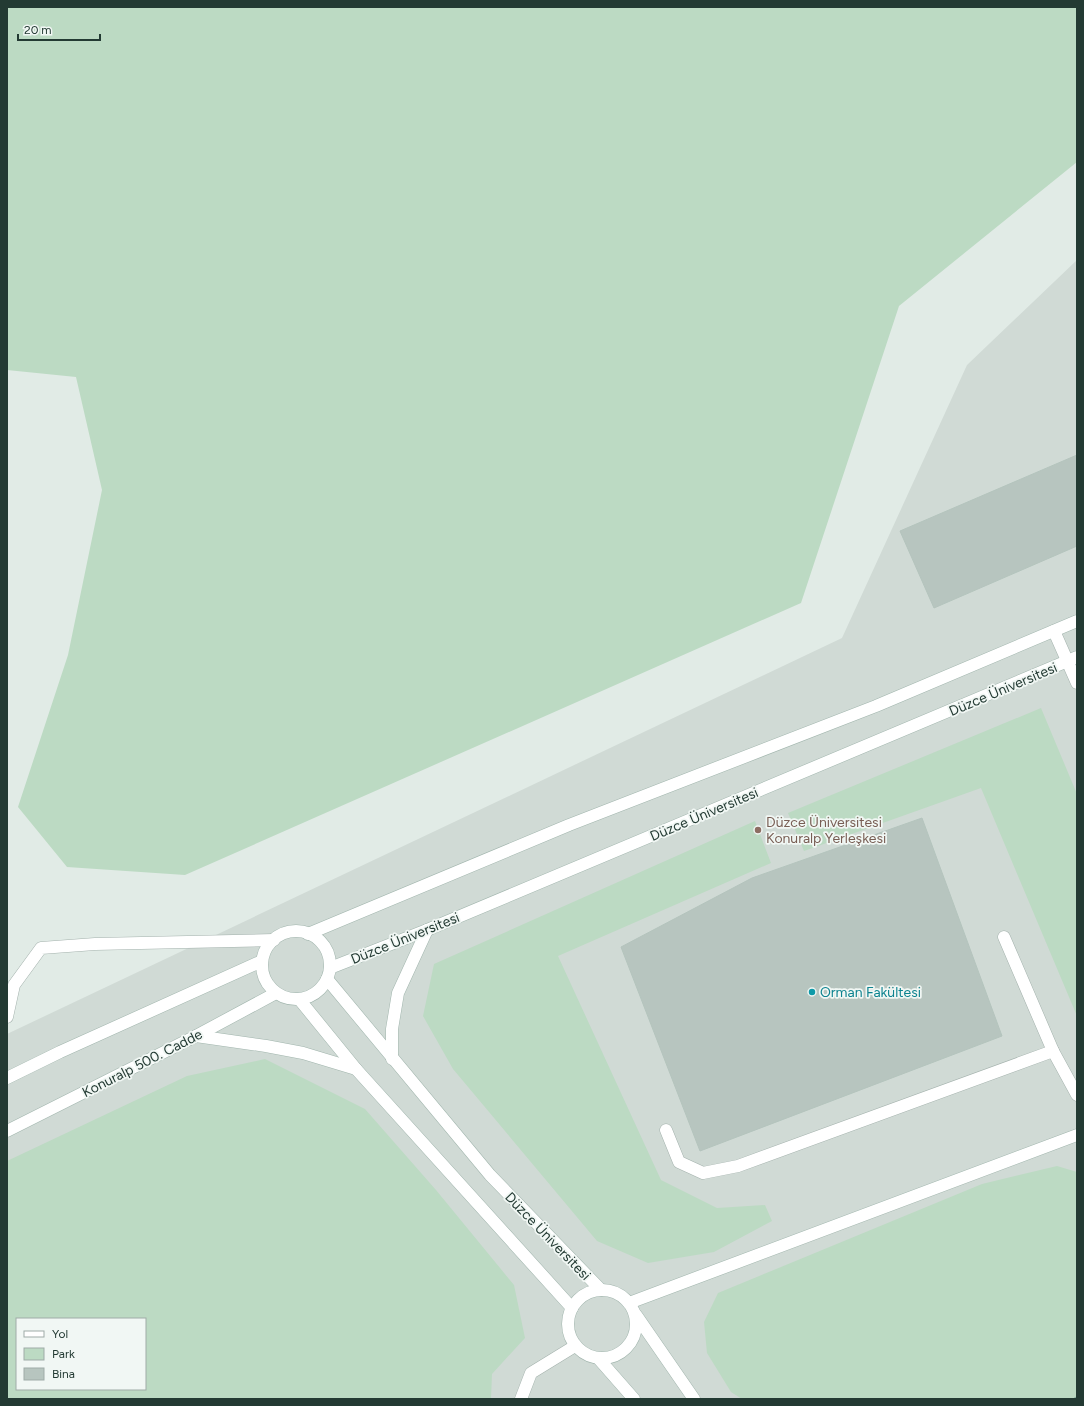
<svg xmlns="http://www.w3.org/2000/svg" width="1084" height="1406" font-family="Figtree,sans-serif">
  <rect width="100%" height="100%" fill="#e1ebe6"/>
  <!-- built -->
  <path fill="#d0dad5" fill-rule="evenodd" d="M1077,260V1399H7V1034L842,638L967,365ZM17,1319H145V1389H17Z"/>
  <!-- green -->
  <g fill="#bcdac3" fill-rule="evenodd">
    <path d="M7,7H1077V162L899,306L801,603L185,875L67,867L18,807L68,655L102,490L76,377L7,370Z"/>
    <path d="M1041,708L1077,794V1016L981,788L804,851L788,813Z"/>
    <path d="M755,821L771,863L558,956L661,1180L717,1208L765,1205L772,1221L714,1252L648,1263L597,1241L453,1069L423,1016L434,964Z"/>
    <path d="M265,1059L365,1109L436,1190L514,1285L525,1338L492,1374L491,1399H7V1161L187,1076ZM17,1319H145V1389H17Z"/>
    <path d="M1057,1166L1077,1172V1399H742L731,1392L707,1353L704,1322L718,1293L982,1184Z"/>
  </g>
  <!-- building -->
  <g fill="#b7c5bf" stroke="#b4c4bd">
    <path d="M1077,455V546L934,608L900,531Z"/>
    <path d="M922,818L1002,1036L700,1151L621,947L752,878Z"/>
  </g>
  <g fill="none" stroke-linecap="round" stroke-linejoin="round">
    <defs>
      <g id="lane">
        <path d="M1054,631L1077,683"/>
        <path d="M1004,937L1053,1051L1077,1095"/>
        <path d="M7,1017L14,985L41,948L95,944L274,940"/>
        <path d="M666,1130L679,1162L703,1173L738,1166L1053,1051"/>
        <path d="M521,1399L531,1373L575,1346"/>
      </g>
      <g id="secondary">
        <circle cx="296" cy="965" r="34"/>
        <path d="M308,934L569,825L876,706L1077,621"/>
        <path d="M330,968L427,930L1077,657"/>
        <path d="M327,979L490,1175L601,1290"/>
        <path d="M299,999L356,1069L572,1308"/>
        <path d="M196,1036L266,1046L303,1053L356,1069"/>
        <path d="M392,1059V1029L398,993L427,930"/>
        <path d="M7,1078L60,1052L262,961"/>
        <path d="M7,1131L196,1036L276,993"/>
        <circle cx="602" cy="1324" r="34"/>
        <path d="M629,1303L1077,1135"/>
        <path d="M636,1315L694,1399"/>
        <path d="M598,1358L634,1399"/>
      </g>
    </defs>
    <!-- lane casing -->
    <use href="#lane" stroke="#a4b2ad" stroke-width="13"/>
    <!-- secondary casing -->
    <use href="#secondary" stroke="#a1b5ad" stroke-width="13"/>
    <!-- path -->
    <path stroke="#84ac9e" stroke-width="2.5" stroke-dasharray="2 3" stroke-linecap="butt" d="M1075,1399L1077,1396"/>
    <!-- lane -->
    <use href="#lane" stroke="#fff" stroke-width="12"/>
    <!-- secondary -->
    <use href="#secondary" stroke="#fff" stroke-width="12"/>
  </g>
  <!-- markers -->
  <circle fill="#8d6e63" stroke="#f1f7f4" stroke-width="1.5" cx="758" cy="830" r="4"/>
  <circle fill="#0f9aa8" stroke="#f1f7f4" stroke-width="1.5" cx="812" cy="992" r="4"/>
  <g text-anchor="middle" stroke-width="3.5" stroke-linejoin="round" paint-order="stroke">
    <!-- street labels -->
    <g font-size="14" fill="#233a33" stroke="#f1f7f4">
      <text transform="translate(1003 689) rotate(-23)" y="5">Düzce Üniversitesi</text>
      <text transform="translate(704 814) rotate(-23)" y="5">Düzce Üniversitesi</text>
      <text transform="translate(405 938) rotate(-22)" y="5">Düzce Üniversitesi</text>
      <text transform="translate(142 1063) rotate(-27)" y="5">Konuralp 500. Cadde</text>
      <text transform="translate(548 1236) rotate(46)" y="5">Düzce Üniversitesi</text>
    </g>
    <!-- education labels -->
    <g font-size="14" fill="#785e54" stroke="#f1f7f4" text-anchor="start">
      <text x="766" y="827">Düzce Üniversitesi<tspan x="766" dy="16">Konuralp Yerleşkesi</tspan></text>
    </g>
    <!-- culture labels -->
    <g font-size="14" fill="#0d838f" stroke="#f1f7f4" text-anchor="start">
      <text x="820" y="997">Orman Fakültesi</text>
    </g>
  </g>
  <!-- border -->
  <rect width="1084" height="1406" fill="none" stroke="#233a33" stroke-width="16"/>
  <!-- legend -->
  <rect x="16" y="1318" width="130" height="72" fill="#f1f7f4" stroke="#9faba7"/>
  <rect x="24" y="1331" width="20" height="6" fill="#ffffff" stroke="#9faba7"/>
  <text x="52" y="1338" font-size="12" fill="#233a33">Yol</text>
  <rect x="24" y="1348" width="20" height="12" fill="#bcdac3" stroke="#9faba7"/>
  <text x="52" y="1358" font-size="12" fill="#233a33">Park</text>
  <rect x="24" y="1368" width="20" height="12" fill="#b7c5bf" stroke="#9faba7"/>
  <text x="52" y="1378" font-size="12" fill="#233a33">Bina</text>
  <!-- scale -->
  <path d="M18 34v6h82v-6" fill="none" stroke="#233a33" stroke-width="2"/>
  <text x="24" y="34" font-size="12" fill="#233a33" stroke="#f1f7f4" stroke-width="3" paint-order="stroke">20 m</text>
</svg>
